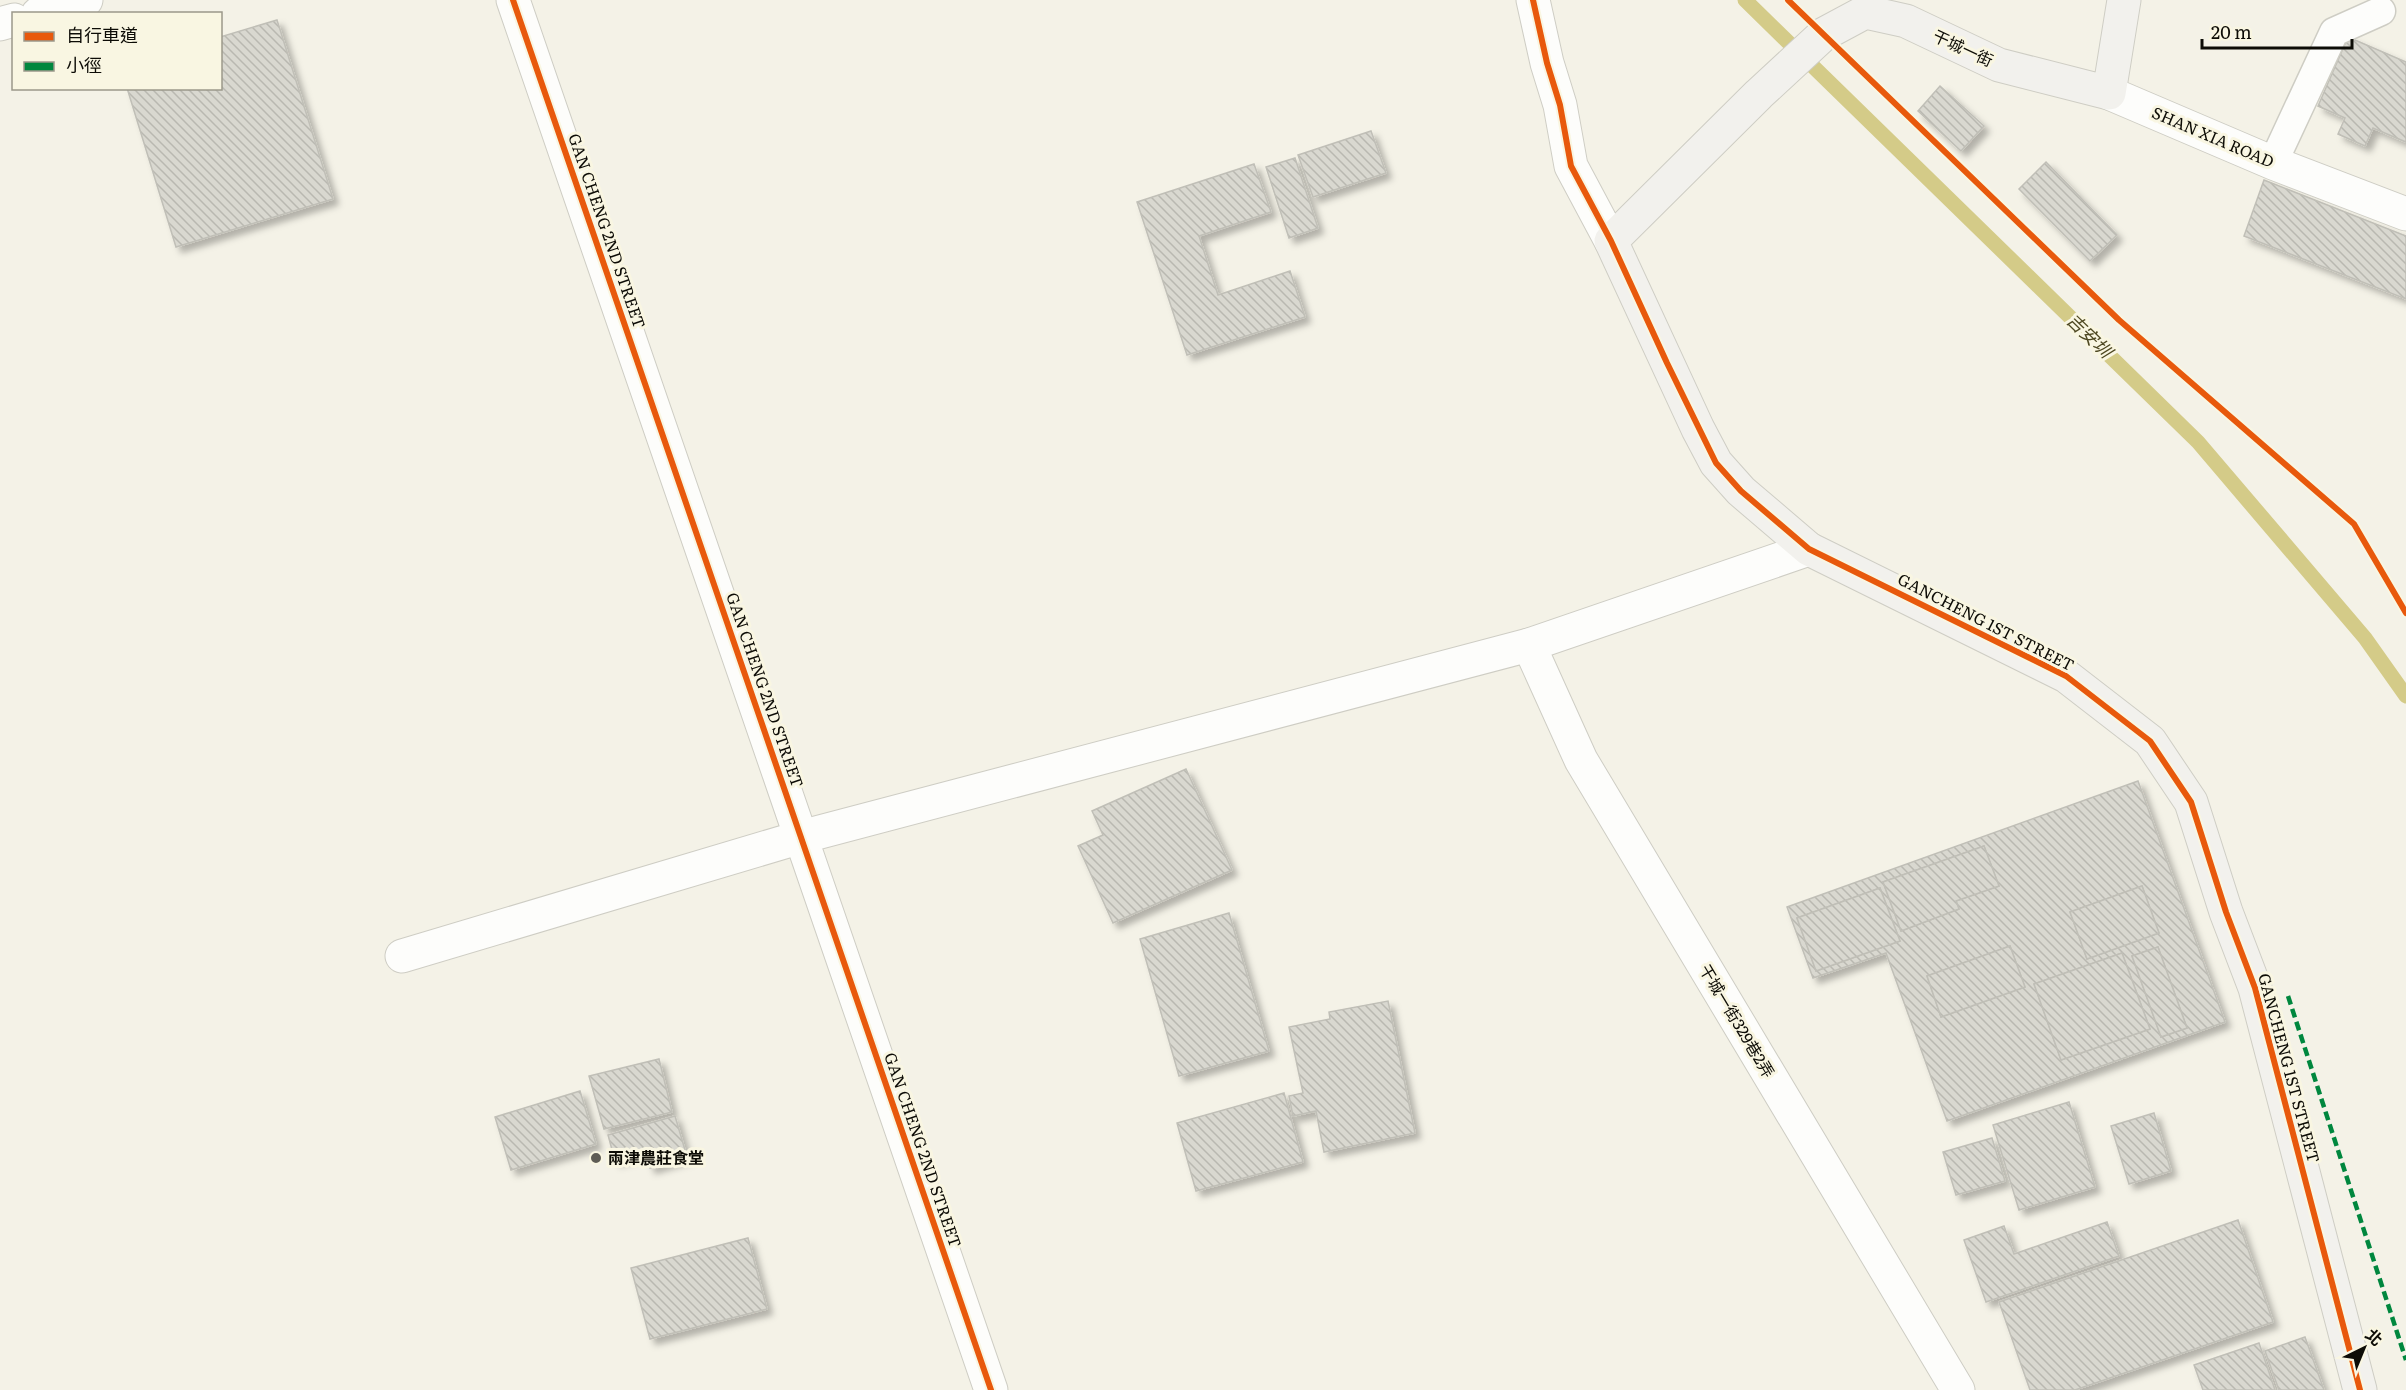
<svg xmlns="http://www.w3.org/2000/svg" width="2406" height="1390" font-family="Literata,'Noto Sans TC',serif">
  <defs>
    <pattern id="building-back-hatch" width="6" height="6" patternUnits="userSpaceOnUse" patternTransform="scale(1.5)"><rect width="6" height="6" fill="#d9d8d0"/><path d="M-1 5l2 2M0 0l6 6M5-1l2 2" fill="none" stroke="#b9b8b1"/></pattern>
    <filter id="shadow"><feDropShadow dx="5.5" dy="5.5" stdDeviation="3" flood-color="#0004"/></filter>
  </defs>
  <rect width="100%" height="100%" fill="#f4f2e7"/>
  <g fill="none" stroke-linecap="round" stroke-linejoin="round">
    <!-- stream -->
    <path stroke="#d4cb88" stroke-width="15" d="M1745,0L2198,442L2365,638L2406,696"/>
  </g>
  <!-- building -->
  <g fill="url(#building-back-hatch)" stroke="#c0bfb7" stroke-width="1.5" fill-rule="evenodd" filter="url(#shadow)">
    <path d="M277,20L333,199L176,247L127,88H220V37Z"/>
    <path d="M2348,37L2406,62V142L2373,128L2365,146L2338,134L2345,118L2318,106Z"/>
    <path d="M1940,86L1984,126L1961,151L1918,111Z"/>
    <path d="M1371,131L1386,173L1313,197L1298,155Z"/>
    <path d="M1295,158L1318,228L1289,238L1266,167Z"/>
    <path d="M2046,162L2117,235L2090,261L2019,189Z"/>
    <path d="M1254,164L1271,212L1199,236L1218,295L1290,271L1305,317L1187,355L1137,202Z"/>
    <path d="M2264,180L2406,236V299L2244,236Z"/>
    <path d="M1186,769L1232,870L1113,923L1078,846L1103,835L1092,811Z"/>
    <path d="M2138,781L2225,1022L1947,1121L1886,953L1813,978L1787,907ZM1984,846L1999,886L1956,901L1959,909L1901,931L1883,882ZM2142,886L2159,933L2087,959L2070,912ZM1880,888L1900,941L1816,971L1797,918ZM2010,946L2025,987L1941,1017L1927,976ZM2158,947L2187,1028L2161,1037L2132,956ZM2122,953L2150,1029L2061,1060L2034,984Z"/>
    <path d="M1984,846L1999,886L1956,901L1959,909L1901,931L1883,882Z"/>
    <path d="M2142,886L2159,933L2087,959L2070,912Z"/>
    <path d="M1880,888L1900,941L1816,971L1797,918Z"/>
    <path d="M1229,913L1269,1051L1179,1076L1140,939Z"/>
    <path d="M2010,946L2025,987L1941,1017L1927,976Z"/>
    <path d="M2158,947L2187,1028L2161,1037L2132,956Z"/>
    <path d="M2122,953L2150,1029L2061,1060L2034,984Z"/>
    <path d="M1388,1001L1415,1133L1324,1152L1316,1111L1293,1116L1289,1096L1303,1093L1289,1027L1330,1019L1329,1012Z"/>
    <path d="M659,1059L672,1112L604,1129L589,1076Z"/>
    <path d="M580,1091L596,1144L511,1170L495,1117Z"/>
    <path d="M1284,1093L1303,1162L1196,1191L1177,1123Z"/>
    <path d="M2069,1102L2095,1187L2019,1210L1993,1125Z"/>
    <path d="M2154,1113L2171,1171L2129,1184L2111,1126Z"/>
    <path d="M675,1116L687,1157L650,1168L645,1152L615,1161L608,1135Z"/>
    <path d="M1992,1138L2005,1181L1956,1195L1943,1152Z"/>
    <path d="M2238,1220L2273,1322L2075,1390H2030L1999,1302Z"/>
    <path d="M2107,1222L2119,1256L1986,1302L1964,1240L2004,1226L2014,1254Z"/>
    <path d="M748,1238L767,1309L650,1339L631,1268Z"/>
    <path d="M2305,1337L2324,1390H2279L2265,1351Z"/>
    <path d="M2259,1343L2275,1390H2203L2194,1365Z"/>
  </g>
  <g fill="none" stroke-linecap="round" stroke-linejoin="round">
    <defs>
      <path id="lane" d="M2273,163L2334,32L2381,11"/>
      <g id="street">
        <path d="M513,0L991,1390"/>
        <path d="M1533,0L1547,63L1560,105L1571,166L1611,241"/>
        <path d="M38,14L86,0"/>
        <path d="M0,24L14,20"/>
        <path d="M2109,93L2273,163L2406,214"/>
        <path d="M1529,645L1581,760L1958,1390"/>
        <path d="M402,956L801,837L1529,645L1809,549"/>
      </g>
      <path id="secondary" d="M2124,0L2109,93L1999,65L1906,21L1865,12L1824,34L1759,94L1611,241L1698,429L1716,463L1741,491L1809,549L2066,676L2150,741L2191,802L2226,912L2255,988L2360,1390"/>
    </defs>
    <!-- lane casing -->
    <use href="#lane" stroke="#cecdc4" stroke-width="31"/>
    <!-- street casing -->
    <use href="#street" stroke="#cecdc4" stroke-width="35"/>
    <!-- secondary casing -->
    <use href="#secondary" stroke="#cecdc4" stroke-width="35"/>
    <!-- lane -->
    <use href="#lane" stroke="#fdfdfb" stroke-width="28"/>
    <!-- street -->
    <use href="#street" stroke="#fdfdfb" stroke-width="33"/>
    <!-- secondary -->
    <use href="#secondary" stroke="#f2f1ed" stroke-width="33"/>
    <!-- quiet -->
    <path stroke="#00873e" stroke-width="4.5" stroke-dasharray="9 4.5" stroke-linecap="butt" d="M2288,996L2406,1360"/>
    <defs>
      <g id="cycleway">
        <path d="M513,0L991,1390"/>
        <path d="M1533,0L1547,63L1560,105L1571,166L1611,241L1667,363L1716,463L1741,491L1809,549L2066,676L2150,741L2191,802L2226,912L2255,988L2360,1390"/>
        <path d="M1788,0L2119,320L2354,524L2406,613"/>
      </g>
    </defs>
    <!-- cycleway casing -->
    <use href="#cycleway" stroke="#f9f6e2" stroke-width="10"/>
    <!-- cycleway -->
    <use href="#cycleway" stroke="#e8590c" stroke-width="6"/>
  </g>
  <!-- markers -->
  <circle fill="#5e5c55" stroke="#f9f6e2" stroke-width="2" cx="596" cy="1158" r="6"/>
  <g text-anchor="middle" stroke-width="6" stroke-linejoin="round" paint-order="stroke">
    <!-- street labels -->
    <g font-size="16" fill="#0d0c06" stroke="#f9f6e2">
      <text transform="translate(1963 48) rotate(25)" y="6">干城一街</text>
      <text transform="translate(2213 137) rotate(23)" y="6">SHAN XIA ROAD</text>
      <text transform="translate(607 231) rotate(71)" y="6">GAN CHENG 2ND STREET</text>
      <text transform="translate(1986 622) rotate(27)" y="6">GANCHENG 1ST STREET</text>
      <text transform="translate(765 690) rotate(71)" y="6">GAN CHENG 2ND STREET</text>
      <text transform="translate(1737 1021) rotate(59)" y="6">干城一街329巷2弄</text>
      <text transform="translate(2289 1068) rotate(75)" y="6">GANCHENG 1ST STREET</text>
      <text transform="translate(923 1150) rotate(71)" y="6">GAN CHENG 2ND STREET</text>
    </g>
    <!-- poi labels -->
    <g font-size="16" font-weight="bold" fill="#0d0c06" stroke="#f9f6e2" text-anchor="start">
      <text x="608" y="1164">兩津農莊食堂</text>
    </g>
    <!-- water labels -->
    <g font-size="18" font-style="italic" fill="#4e4822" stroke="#f9f6e2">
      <text transform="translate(2089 336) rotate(44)" y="6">吉安圳</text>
    </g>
  </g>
  <!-- legend -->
  <rect x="12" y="12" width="210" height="78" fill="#f9f6e2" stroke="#9b988a" stroke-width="1.5"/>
  <rect x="24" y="32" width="30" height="9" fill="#e8590c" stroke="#9b988a" stroke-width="1.5"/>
  <text x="66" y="42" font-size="18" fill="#0d0c06">自行車道</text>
  <rect x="24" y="62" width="30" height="9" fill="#00873e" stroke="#9b988a" stroke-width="1.5"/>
  <text x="66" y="72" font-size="18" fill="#0d0c06">小徑</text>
  <!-- north arrow -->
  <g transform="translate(2364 1348) rotate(43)" stroke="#f9f6e2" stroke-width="4.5" paint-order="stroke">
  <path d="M0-4.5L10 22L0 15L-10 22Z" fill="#0d0c06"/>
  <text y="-9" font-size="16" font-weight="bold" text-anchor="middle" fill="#0d0c06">北</text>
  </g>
  <!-- scale -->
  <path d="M2202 39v9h150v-9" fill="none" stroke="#0d0c06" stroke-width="3"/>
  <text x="2211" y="39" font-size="18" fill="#0d0c06" stroke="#f9f6e2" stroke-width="4.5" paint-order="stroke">20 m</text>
</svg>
